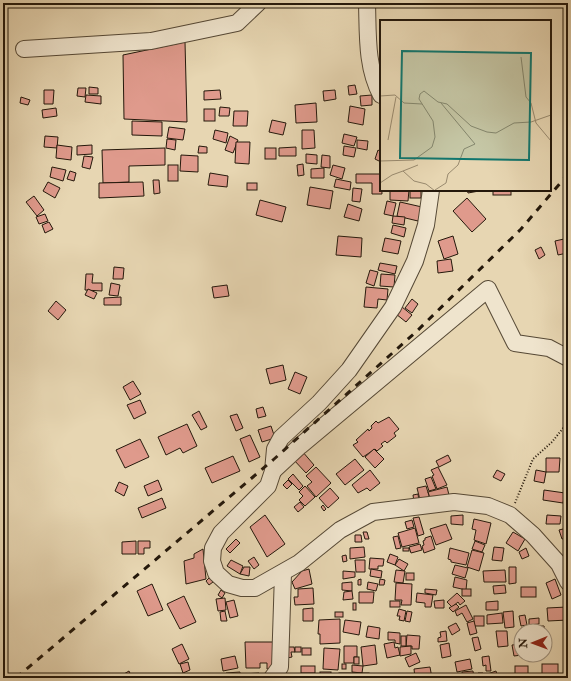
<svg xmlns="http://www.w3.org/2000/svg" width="571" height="681" font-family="'IM FELL Double Pica',serif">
  <rect width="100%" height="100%" fill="#e7d6b2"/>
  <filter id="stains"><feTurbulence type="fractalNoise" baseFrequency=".005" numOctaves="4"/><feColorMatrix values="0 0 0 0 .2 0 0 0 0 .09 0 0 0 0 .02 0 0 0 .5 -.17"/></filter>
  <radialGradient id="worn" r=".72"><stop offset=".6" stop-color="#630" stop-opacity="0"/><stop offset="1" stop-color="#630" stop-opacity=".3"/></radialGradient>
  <!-- building -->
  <g fill="#df9a8c" stroke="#24180b">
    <path d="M185,42L187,122L124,119L123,55Z"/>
    <path d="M355,85L357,94L349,95L348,86Z"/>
    <path d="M89,87L98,88V94H89Z"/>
    <path d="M78,88H86L85,97L77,96Z"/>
    <path d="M44,90H54L53,104H44Z"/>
    <path d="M220,90L221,99L204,100V91Z"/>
    <path d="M335,90L336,99L324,101L323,91Z"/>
    <path d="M86,95L101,96V104L85,102Z"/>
    <path d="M372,95V105L361,106L360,96Z"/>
    <path d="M21,97L30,100L28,105L20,103Z"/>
    <path d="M316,103L317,122L296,123L295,105Z"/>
    <path d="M350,106L365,109L363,125L348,122Z"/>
    <path d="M220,107L230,108L229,116H219Z"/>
    <path d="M56,108L57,116L43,118L42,110Z"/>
    <rect x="204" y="109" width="11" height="12"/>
    <path d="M234,111H248L247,126H233Z"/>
    <path d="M272,120L286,123L283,135L269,132Z"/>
    <path d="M132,121L162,122V136L132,135Z"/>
    <path d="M169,127L185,129L183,140L167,138Z"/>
    <path d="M215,130L228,133L226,143L213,139Z"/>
    <path d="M302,130H314L315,148L302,149Z"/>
    <path d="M344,134L357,137L354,146L342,143Z"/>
    <path d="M45,136L58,137L57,148L44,147Z"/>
    <path d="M230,136L238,140L233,153L225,150Z"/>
    <path d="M167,139L176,140L175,150L166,148Z"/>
    <path d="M357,140L368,141L367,150L357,148Z"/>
    <path d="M236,142H250L249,164L235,163Z"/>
    <path d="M57,145L72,147L71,160L56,158Z"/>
    <path d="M92,145V154L77,155V146Z"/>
    <path d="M199,146L207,147V153H198Z"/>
    <path d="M344,146L356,148L354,157L343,155Z"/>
    <path d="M296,147V156H279V148Z"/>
    <path d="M165,148V165L129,166V182L103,183L102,150Z"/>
    <rect x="265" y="148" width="11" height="11"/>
    <path d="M378,150L381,152V162L375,159Z"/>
    <path d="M306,154L317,155V164L306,163Z"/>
    <path d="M181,155L198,156V172L180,171Z"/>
    <path d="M322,155L330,156V168L321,167Z"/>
    <path d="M84,156L93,157L90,169L82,167Z"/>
    <path d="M303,164L304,175L298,176L297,165Z"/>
    <rect x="168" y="165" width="10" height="16"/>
    <path d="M333,165L345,168L342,179L330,175Z"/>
    <path d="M52,167L66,170L63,181L50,177Z"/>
    <path d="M324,168V178H311V169Z"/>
    <path d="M70,171L76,173L74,181L67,179Z"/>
    <path d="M210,173L228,176L227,187L208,185Z"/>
    <path d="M356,174H381L382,194H372V183H356Z"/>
    <path d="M336,179L351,182L350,190L334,187Z"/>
    <path d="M153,180H159L160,193L154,194Z"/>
    <path d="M48,182L60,188L55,198L43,191Z"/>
    <path d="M143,182L144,196L99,198V183Z"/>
    <rect x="247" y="183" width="10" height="7"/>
    <path d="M310,187L333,191L330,209L307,205Z"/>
    <path d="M353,188L362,189L360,202L352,201Z"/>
    <path d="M390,190H409L408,201L390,200Z"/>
    <rect x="410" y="190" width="11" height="8"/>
    <path d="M467,190H479V191L468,193Z"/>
    <rect x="493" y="190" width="18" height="5"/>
    <path d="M34,196L44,210L37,216L26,202Z"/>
    <path d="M467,198L486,219L472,232L453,211Z"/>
    <path d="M260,200L286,207L282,222L256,215Z"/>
    <path d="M387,201L396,203L393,216L384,214Z"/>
    <path d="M400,202L422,207L418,221L397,216Z"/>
    <path d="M348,204L362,209L359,221L344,217Z"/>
    <path d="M45,214L48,221L39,224L36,217Z"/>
    <path d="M393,216L405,217L404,225L392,223Z"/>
    <path d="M49,222L53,229L45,233L42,225Z"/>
    <path d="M393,225L406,228L404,237L391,233Z"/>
    <path d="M338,236L362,238L361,257L336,255Z"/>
    <path d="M453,236L458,254L444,259L438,241Z"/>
    <path d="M385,238L401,241L398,254L382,251Z"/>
    <path d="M564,239L567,253L558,255L555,241Z"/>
    <path d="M541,247L545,255L539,259L535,250Z"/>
    <path d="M451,259L453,271L438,273L437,261Z"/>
    <path d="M380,263L397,266L395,274L378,270Z"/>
    <path d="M114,267L124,268L123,279H113Z"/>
    <path d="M370,270L378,272L374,286L366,283Z"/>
    <path d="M86,274H93L92,283H102V291L85,290Z"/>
    <path d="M381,274L395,275L394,287L380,286Z"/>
    <path d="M111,283L120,285L118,296L109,295Z"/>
    <path d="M227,285L229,296L214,298L212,287Z"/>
    <path d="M366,287L388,289L387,300L378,299L377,308L364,307Z"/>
    <path d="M88,289L97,293L94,299L85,295Z"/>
    <path d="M121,297V305H104V298Z"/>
    <path d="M412,299L418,304L412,313L405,308Z"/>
    <path d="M56,301L66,310L58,320L48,311Z"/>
    <path d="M402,307L412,315L406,322L396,314Z"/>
    <path d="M283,365L286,380L270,384L266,369Z"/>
    <path d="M295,372L307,377L300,394L288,389Z"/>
    <path d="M133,381L141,394L130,400L123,387Z"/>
    <path d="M140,400L146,413L134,419L127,405Z"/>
    <path d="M263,407L266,416L258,418L256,409Z"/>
    <path d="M199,411L207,427L201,430L192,415Z"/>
    <path d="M237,414L243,428L236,431L230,416Z"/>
    <path d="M389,417L399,429L394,433L396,436L387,443L385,441L381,444L383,446L377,451L375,449L363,457L353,445L358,442L356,440L368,429L369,431L372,428L371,426L376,421L378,423Z"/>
    <path d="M187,424L197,446L183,453L180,448L166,455L158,437Z"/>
    <path d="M271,426L275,438L262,442L258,430Z"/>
    <path d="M250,435L260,457L249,462L240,439Z"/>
    <path d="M140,439L149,457L125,468L116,450Z"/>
    <path d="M374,449L384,459L375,468L365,457Z"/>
    <path d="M302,451L314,465L306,473L293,459Z"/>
    <path d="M448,455L451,461L439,467L436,461Z"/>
    <path d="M233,456L240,471L212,483L205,468Z"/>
    <path d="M546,458H560L559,472H546Z"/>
    <path d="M355,459L364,470L345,485L336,474Z"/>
    <path d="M566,459H568V466H565Z"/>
    <path d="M316,467L331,483L316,497L307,486L312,482L306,476Z"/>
    <path d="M438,467L447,485L437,489L432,476L434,475L431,470Z"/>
    <path d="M370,470L380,483L370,491L367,488L358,493L352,485Z"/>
    <path d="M497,470L505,474L501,481L493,477Z"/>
    <path d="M536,470L546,472L544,483L534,481Z"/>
    <path d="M293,474L303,486L299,490L288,479Z"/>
    <path d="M431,477L436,489L429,491L425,479Z"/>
    <path d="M158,480L162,490L148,496L144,486Z"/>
    <path d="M288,480L292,484L287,489L283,485Z"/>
    <path d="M119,482L128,486L124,496L115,491Z"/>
    <path d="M305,486L315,497L305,506L299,500L303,496L299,492Z"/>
    <path d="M426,486L431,502L421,504L417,488Z"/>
    <path d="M447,487L450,499L431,501L428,492Z"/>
    <path d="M330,488L339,498L328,508L319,498Z"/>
    <path d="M544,490L565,493L563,503L543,500Z"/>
    <path d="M418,494L419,501L414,502L413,495Z"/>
    <path d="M162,498L166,508L142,518L138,508Z"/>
    <path d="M300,502L304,507L298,512L294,507Z"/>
    <path d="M323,505L326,509L324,511L321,507Z"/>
    <path d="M568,509V524L564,510Z"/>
    <path d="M265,515L285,544L267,557L250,527Z"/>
    <path d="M463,515V525L451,524V516Z"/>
    <path d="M547,515L561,516L560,524H546Z"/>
    <path d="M419,517L424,534L418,536L413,518Z"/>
    <path d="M474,519L491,523L486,544L474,540L476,530L472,529Z"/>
    <path d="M412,520L414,527L407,529L405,522Z"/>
    <path d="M446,524L452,539L436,545L430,529Z"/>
    <path d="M415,528L419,543L402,547L398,533Z"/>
    <path d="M567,528L568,538L562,539L559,530Z"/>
    <path d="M363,532H367L369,539H365Z"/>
    <path d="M513,532L525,539L518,551L506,543Z"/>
    <path d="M355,535H361L362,542H355Z"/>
    <path d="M398,536L401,548L396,549L393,537Z"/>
    <path d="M431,536L435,549L424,553L422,546L424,545L423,541L425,540V538Z"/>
    <path d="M236,539L240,543L230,553L226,549Z"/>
    <path d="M136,541V554H122V542Z"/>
    <path d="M138,541H150V548H144V554H138Z"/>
    <path d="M475,541L485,545L482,552L472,549Z"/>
    <path d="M420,544L422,550L411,553L409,547Z"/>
    <path d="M364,547L365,557L350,559V548Z"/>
    <path d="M494,547L504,548L502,561L492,560Z"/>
    <rect x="403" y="548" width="6" height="3"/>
    <path d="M450,548L469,553L466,565L451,562V560L448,559Z"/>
    <path d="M526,548L529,556L522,559L519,552Z"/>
    <path d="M203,549L206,579L186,584L184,561L194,558V554Z"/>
    <path d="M472,550L484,553L479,571L467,567Z"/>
    <path d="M390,554L398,557L395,565L387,562Z"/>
    <path d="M346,555L347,561L343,562L342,556Z"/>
    <path d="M254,557L259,565L254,569L248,561Z"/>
    <path d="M370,558L384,559L383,566H378V569H369Z"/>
    <path d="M399,559L408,564L404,571L395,565Z"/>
    <path d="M231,560L243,566L240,574L227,566Z"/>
    <path d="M355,560H365V572H356Z"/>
    <path d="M455,565L468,568L465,578L452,574Z"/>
    <path d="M244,567H250L249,576L240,574Z"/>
    <path d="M509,567H516V583L509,584Z"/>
    <path d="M309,569L312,584L295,589L292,582L302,571Z"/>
    <path d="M371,569L382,571L381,578L370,576Z"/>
    <path d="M396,570L405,571L403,583L394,582Z"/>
    <path d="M505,570L506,582H484L483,571Z"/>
    <path d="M343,571L355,572V577L343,579Z"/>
    <rect x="406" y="573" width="8" height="7"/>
    <path d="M455,577L467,580L466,590L453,587Z"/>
    <path d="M209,578L213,582L209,585L206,581Z"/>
    <path d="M361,579V585H358V580Z"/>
    <path d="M380,579L385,580L384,585H379Z"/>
    <path d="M555,579L561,595L552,599L546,583Z"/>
    <path d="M352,582V591L342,590V583Z"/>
    <path d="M368,582L378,584L376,591L367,589Z"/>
    <path d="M396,583L412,584L411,605H401L402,600H395Z"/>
    <path d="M152,584L163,610L148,616L137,591Z"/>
    <path d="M505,585L506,593L494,594L493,586Z"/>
    <rect x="521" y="587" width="15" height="10"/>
    <path d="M313,588L314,604L295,605L294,597H298V589Z"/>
    <path d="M425,589L437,590L436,595L425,593Z"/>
    <rect x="462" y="589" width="9" height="7"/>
    <path d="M221,590L225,593L222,598L218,595Z"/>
    <path d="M352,591L353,599L343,600L344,592Z"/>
    <path d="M359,592H374L373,603H359Z"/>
    <path d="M417,593L433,595L431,607H425V603L416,602Z"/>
    <path d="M457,593L465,601L460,605L458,602L452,607L447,602Z"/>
    <path d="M184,596L196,622L180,629L167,604Z"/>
    <path d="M225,598L226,610L218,611L216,599Z"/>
    <path d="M234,600L238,616L230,618L226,602Z"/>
    <path d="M444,600V608H435L434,601Z"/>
    <rect x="390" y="601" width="10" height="6"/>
    <path d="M498,601V610H486V602Z"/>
    <rect x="353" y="603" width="3" height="7"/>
    <path d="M456,604L459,607L453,612L449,608Z"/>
    <path d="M466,605L473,619L467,622L462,613L457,616L455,611Z"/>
    <path d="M567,607L568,620L548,621L547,608Z"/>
    <path d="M313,608V621H303V609Z"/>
    <path d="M399,609L406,611L404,621L399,620L400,616H397Z"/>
    <path d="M225,611L227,621H221L220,612Z"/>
    <path d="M407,611L412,612L410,622L405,621Z"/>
    <path d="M513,611L514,627L505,628L503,612Z"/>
    <rect x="335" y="612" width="8" height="5"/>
    <path d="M502,613L503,623L487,624V615Z"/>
    <path d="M525,615L527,625L521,626L519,616Z"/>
    <rect x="474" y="616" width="10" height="10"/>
    <path d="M539,618V624L529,625V619Z"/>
    <path d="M340,619V643L320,644V634H318L319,620Z"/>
    <path d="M345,620L361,622L359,635L343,632Z"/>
    <path d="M474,621L477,633L470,635L467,623Z"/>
    <path d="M456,623L460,630L452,635L448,627Z"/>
    <path d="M368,626L380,628L379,639L366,637Z"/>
    <path d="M535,626H544L545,631H535Z"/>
    <path d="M533,627V631H521V628Z"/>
    <path d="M446,631L447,641L438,642V638L441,637L440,632Z"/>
    <path d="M496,631H507L508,646L498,647Z"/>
    <path d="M388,632L400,633V644L395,643V640H388Z"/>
    <path d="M407,635L420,636L419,649H412V646H406Z"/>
    <rect x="401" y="636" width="5" height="10"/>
    <path d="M478,637L481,649L475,651L472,638Z"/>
    <path d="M545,637L546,655L536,656L545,655Z"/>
    <path d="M245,642H276V669H267V663H260V668H246Z"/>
    <path d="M394,642L395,648L398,647L400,655L387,658L384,644Z"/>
    <path d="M449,643L451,656L442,658L440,645Z"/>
    <path d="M182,644L189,659L179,664L172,649Z"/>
    <path d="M521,644L522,655L514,656L512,645Z"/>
    <path d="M375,645L377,664L363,666L361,647Z"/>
    <path d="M344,646H357V657H354V663H344Z"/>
    <path d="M411,646V654L400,656V647Z"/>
    <path d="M287,647H294L295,652H291L292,657L287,658Z"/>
    <rect x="295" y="647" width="6" height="5"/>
    <rect x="302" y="648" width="9" height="7"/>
    <path d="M324,648L340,649L338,670L323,669Z"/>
    <path d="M416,653L420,662L409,667L405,658Z"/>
    <path d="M235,656L238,668L223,671L221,659Z"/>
    <path d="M489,656L491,671H486V665L483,666L482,657Z"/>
    <rect x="354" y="657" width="5" height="7"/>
    <path d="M470,659L472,669L457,672L455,662Z"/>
    <path d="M188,662L190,670L183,673L180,664Z"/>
    <rect x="342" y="664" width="4" height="5"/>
    <rect x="542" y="664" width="16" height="14"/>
    <path d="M352,665L363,666L362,673L352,672Z"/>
    <rect x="301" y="666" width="14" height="7"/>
    <rect x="515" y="666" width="13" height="12"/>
    <path d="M430,667L432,678H415L414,669Z"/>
    <path d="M129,671L132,678H117Z"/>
    <path d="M473,671L474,678H463L462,672Z"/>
    <path d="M496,671L498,678H483L482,676Z"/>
    <path d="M240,672V678H226V673Z"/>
    <rect x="320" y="672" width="11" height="6"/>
    <path d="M259,673V678H243V674Z"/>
    <rect x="339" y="673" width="30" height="5"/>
    <path d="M478,673H483L484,678H478Z"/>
    <path d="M168,675L179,677V678H167Z"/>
    <path d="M304,677H320V678H305Z"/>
  </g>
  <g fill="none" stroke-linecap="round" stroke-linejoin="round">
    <defs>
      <g id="minor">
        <path d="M367,3C368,34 366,67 381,95"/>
        <path d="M24,49L151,41L237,23L258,3"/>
        <path d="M431,190L426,225L415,261L393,307L349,370L319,403L281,438L275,449L273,471L268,486L221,533L213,548L212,561L216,573L228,584L242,588H255L299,563L340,530L373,512L454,502L488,506L510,515L533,535L559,564L568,582"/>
        <path d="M273,471L300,446L488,289L515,343L549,348L568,358"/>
        <path d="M272,678L280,667L283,573"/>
      </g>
    </defs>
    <!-- minor casing -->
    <use href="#minor" stroke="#554835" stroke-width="18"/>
    <!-- path -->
    <path stroke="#24180b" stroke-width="2" stroke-dasharray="1 2" stroke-linecap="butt" d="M515,503L533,459L552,442L568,422"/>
    <!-- minor -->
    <use href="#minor" stroke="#efe4cd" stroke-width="16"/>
    <!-- rail -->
    <path stroke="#24180b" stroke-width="3" stroke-dasharray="7 7" stroke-linecap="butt" d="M16,678L273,460L417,331L521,229L568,174"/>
  </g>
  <!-- overview -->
  <g transform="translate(380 20)">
    <rect width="171" height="171" fill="#e7d6b2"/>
    <path fill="none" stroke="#998a6f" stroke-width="1" d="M141,37L146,77L151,83L156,103L171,121M0,76L15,75L24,83L42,84M8,120L16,77M0,141L34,140L52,127L55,117L53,101L39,79L40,74L44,71L58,82L67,84L91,106L107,112L116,113L134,103L151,102L171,95M38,145L23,151L34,161L46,164L55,171M0,163L12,155L23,151M55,170L66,163L68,154L78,145L84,129L95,124L61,83"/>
    <path fill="#0f766e" fill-opacity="0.15" stroke="#0f766e" stroke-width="2" d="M22,31L151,33L149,140L20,138Z"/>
    <rect width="171" height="171" fill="none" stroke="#24180b" stroke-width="2"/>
  </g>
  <!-- margin -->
  <rect width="571" height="681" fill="none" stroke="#e7d6b2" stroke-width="16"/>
  <rect x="4" y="4" width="563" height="673" fill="none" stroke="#24180b" stroke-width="2"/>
  <rect x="8" y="8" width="555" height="665" fill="none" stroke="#24180b"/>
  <!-- north arrow -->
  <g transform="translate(533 643) rotate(269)"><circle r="19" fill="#efe4cd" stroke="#9e927f"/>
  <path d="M0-3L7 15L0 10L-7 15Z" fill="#8f2418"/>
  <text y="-6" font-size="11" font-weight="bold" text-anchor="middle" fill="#24180b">N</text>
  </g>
  <rect width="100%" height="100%" filter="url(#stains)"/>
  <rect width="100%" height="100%" fill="url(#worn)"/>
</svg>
